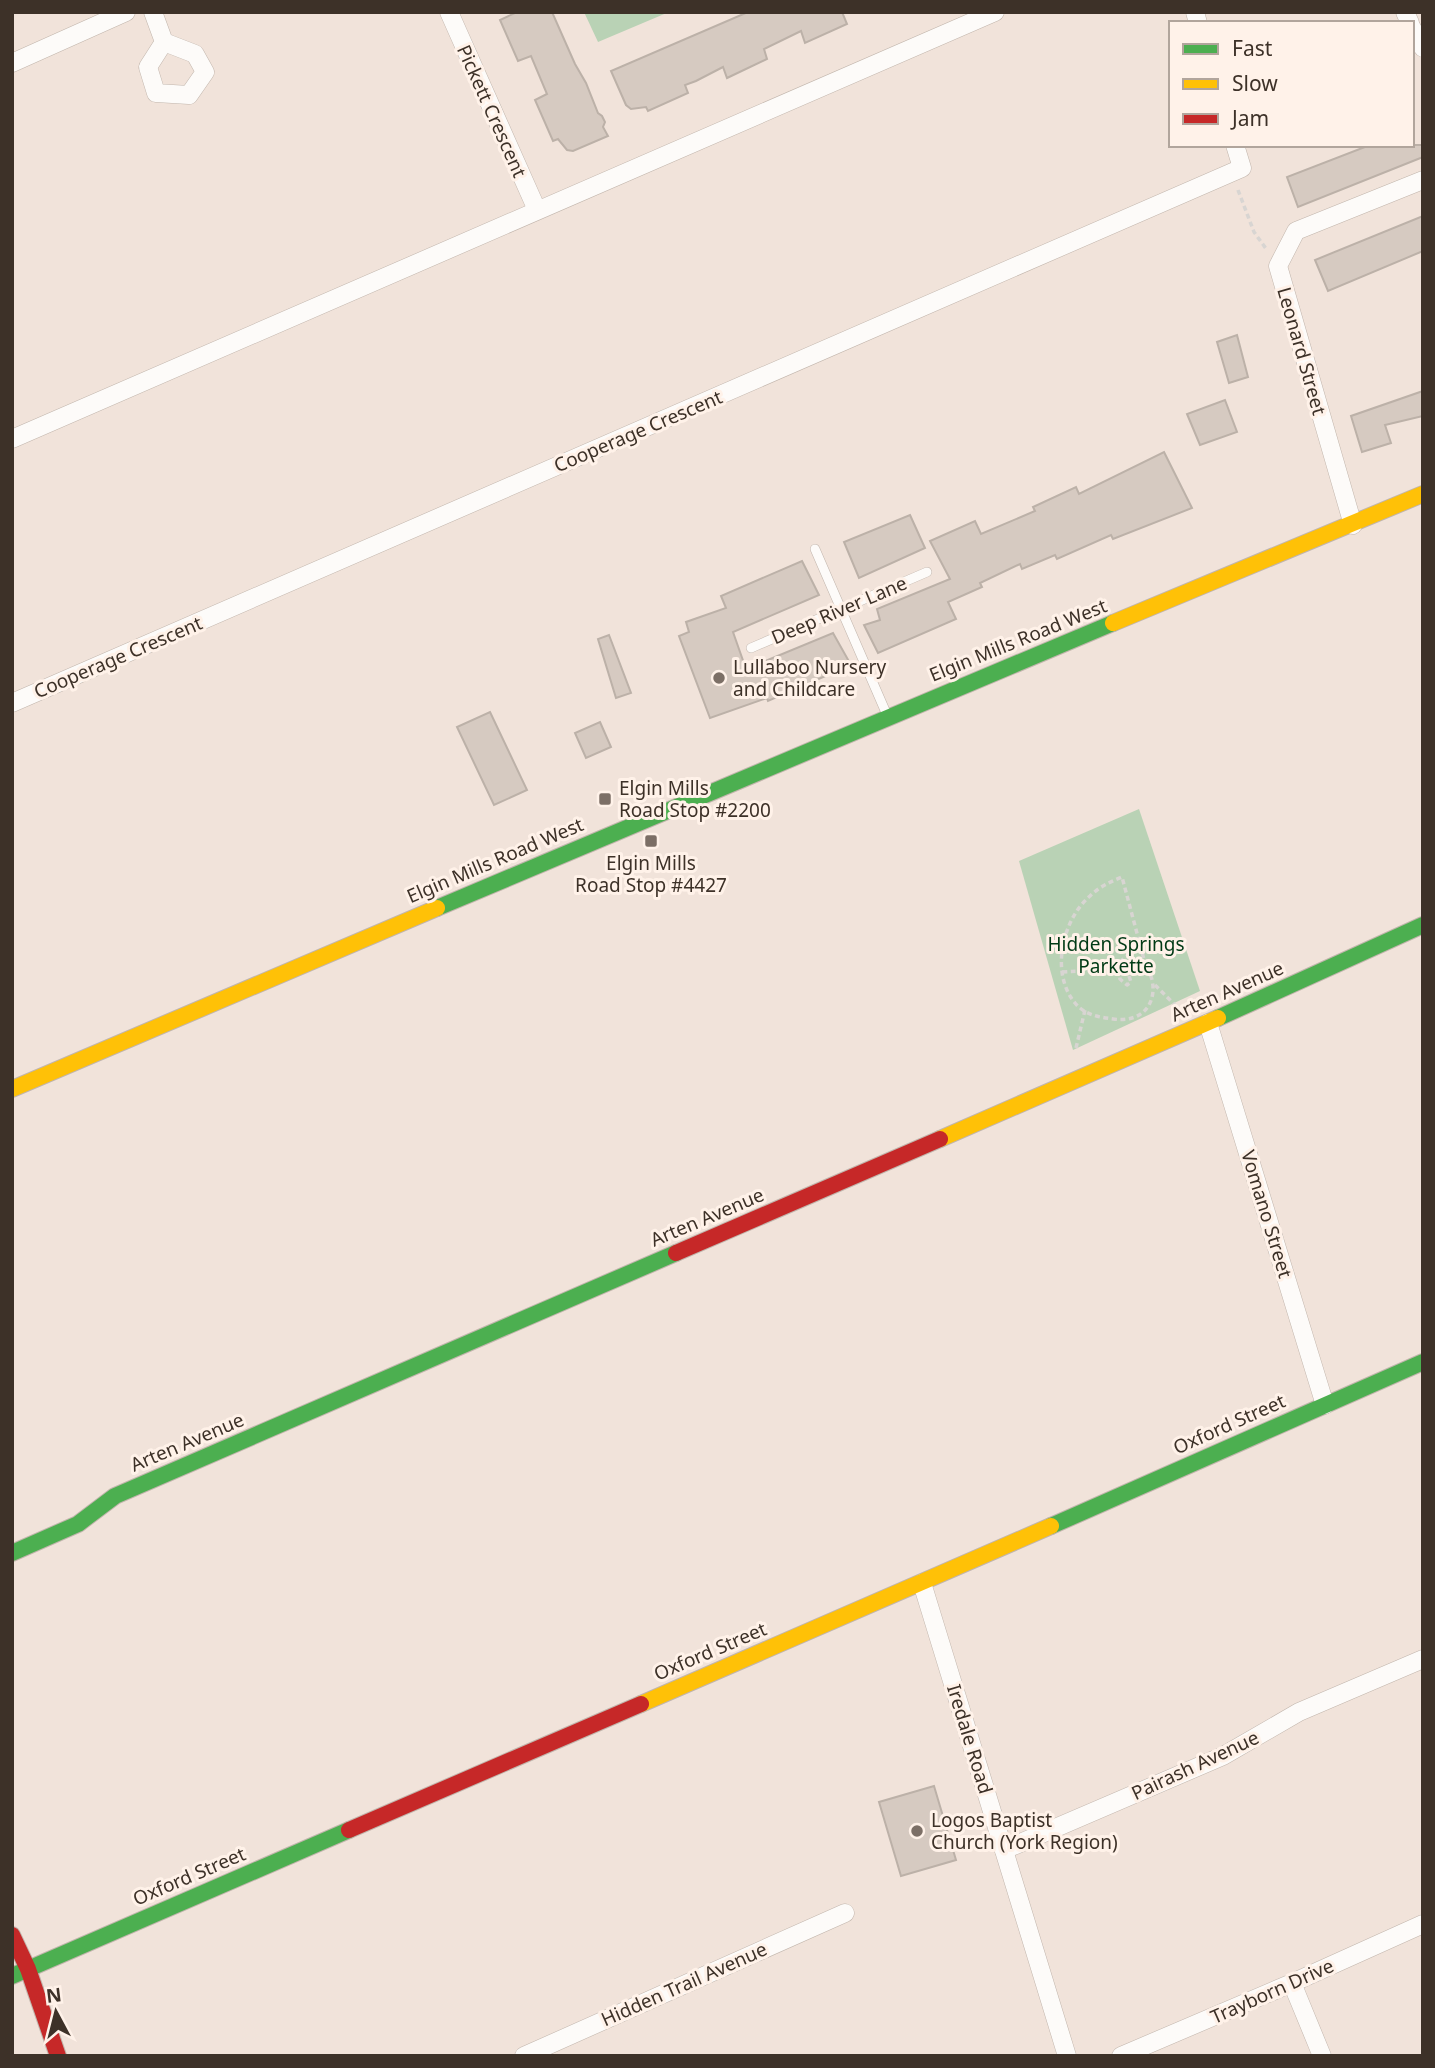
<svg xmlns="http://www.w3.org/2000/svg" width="1435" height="2068" font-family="'Noto Sans',sans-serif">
  <rect width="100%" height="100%" fill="#f1e3da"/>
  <!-- green -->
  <g fill="#b9d2b5">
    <path d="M584,12H669L598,42Z"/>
    <path d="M1139,809L1200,991L1073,1050L1019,861Z"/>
  </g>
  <!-- building -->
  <g fill="#d6cac1" stroke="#bcb1a8" stroke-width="2">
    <path d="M517,12H552L575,64L586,83L598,113L602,116L605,122L603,127L608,136L573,151L567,150L558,139L553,141L535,100L547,94L531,56L518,61L500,20Z"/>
    <path d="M748,12H842L847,24L805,43L801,31L764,49L767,59L727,78L723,67L696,81L685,85L688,93L648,111L646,107L631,109L626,105L611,71Z"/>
    <path d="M1370,145H1423V157L1298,207L1287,177Z"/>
    <path d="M1423,216V251L1328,291L1315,260Z"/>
    <path d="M1237,335L1248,377L1229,383L1217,342Z"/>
    <path d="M1423,391V416L1385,425L1391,443L1362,452L1351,416Z"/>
    <path d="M1225,400L1237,432L1200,445L1187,414Z"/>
    <path d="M1164,452L1192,508L1113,539L1111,535L1057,559L1055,555L1022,569L1020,564L980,583L982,587L948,602L956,619L878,653L864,625L880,620L877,609L950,579L930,541L975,521L981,534L1035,511L1033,507L1076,487L1079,494Z"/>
    <path d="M910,515L925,548L859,578L844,542Z"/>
    <path d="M802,561L819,595L733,632L746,669L833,633L851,665L768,701L767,698L710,718L679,636L689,632L686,622L726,608L721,596Z"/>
    <path d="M609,635L631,693L616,698L598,639Z"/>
    <path d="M490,712L527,790L494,805L457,727Z"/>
    <path d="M600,722L611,747L586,758L575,733Z"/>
    <path d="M934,1786L956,1860L901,1876L879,1802Z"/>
  </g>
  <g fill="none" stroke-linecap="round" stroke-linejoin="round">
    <defs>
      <g id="lane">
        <path d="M815,549L887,715"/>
        <path d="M751,648L927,572"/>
      </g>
      <g id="street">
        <path d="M153,12L164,42L195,54L205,72L189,95L156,93L148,67L164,42"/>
        <path d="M449,12L537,210"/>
        <path d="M1195,12L1198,23"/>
        <path d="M1405,12L1410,23"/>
        <path d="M1412,28L1423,48"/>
        <path d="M12,63L126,12"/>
        <path d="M12,439L995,12"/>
        <path d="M1353,525L1278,266L1296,231L1423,180"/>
        <path d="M12,703L1242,168L1235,145"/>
        <path d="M1208,1023L1325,1405"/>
        <path d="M922,1583L1067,2056"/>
        <path d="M1004,1850L1223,1756L1299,1712L1423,1659"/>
        <path d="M1292,1983L1322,2056"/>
        <path d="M524,2056L845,1913"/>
        <path d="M1121,2056L1292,1983L1423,1924"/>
      </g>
      <g id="fast">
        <path d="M437,908L1113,623"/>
        <path d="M1218,1018L1423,925"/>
        <path d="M1051,1526L1423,1362"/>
        <path d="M12,1553L78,1524L115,1496L676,1253"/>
        <path d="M12,1976L349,1830"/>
      </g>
      <g id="slow">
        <path d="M1113,623L1423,494"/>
        <path d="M12,1089L437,908"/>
        <path d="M940,1139L1218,1018"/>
        <path d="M641,1704L1051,1526"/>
      </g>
      <g id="jam">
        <path d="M676,1253L940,1139"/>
        <path d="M349,1830L641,1704"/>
        <path d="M12,1935L28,1969L58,2056"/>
      </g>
    </defs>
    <!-- lane casing -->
    <use href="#lane" stroke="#c1b5ac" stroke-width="10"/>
    <!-- street casing -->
    <use href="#street" stroke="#c1b5ac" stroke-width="19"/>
    <!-- fast casing -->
    <use href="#fast" stroke="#c1b5ac" stroke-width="18"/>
    <!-- slow casing -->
    <use href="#slow" stroke="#c1b5ac" stroke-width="18"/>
    <!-- jam casing -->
    <use href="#jam" stroke="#c1b5ac" stroke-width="18"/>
    <!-- path -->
    <g stroke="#d8d5d2" stroke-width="3.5" stroke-dasharray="5 3.5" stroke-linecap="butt">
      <path d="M1238,190L1254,232L1267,250"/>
      <path d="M1062,972C1102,969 1111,975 1140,943"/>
      <path d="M1129,976L1131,982L1127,985L1120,979L1119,972C1153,933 1177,1027 1113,1019C1098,1017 1085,1015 1075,1003C1050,973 1062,920 1090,896C1099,887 1110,882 1122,877L1146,967"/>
      <path d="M1155,985L1176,1006"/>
      <path d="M1076,1048L1085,1010"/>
    </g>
    <!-- lane -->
    <use href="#lane" stroke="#fdfbf9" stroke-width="9"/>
    <!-- street -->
    <use href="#street" stroke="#fdfbf9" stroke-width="18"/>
    <!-- fast -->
    <use href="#fast" stroke="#4caf50" stroke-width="16"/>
    <!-- slow -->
    <use href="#slow" stroke="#ffc107" stroke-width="16"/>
    <!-- jam -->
    <use href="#jam" stroke="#c62828" stroke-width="16"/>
  </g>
  <!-- markers -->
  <g fill="#7c6f66" stroke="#fff2e9" stroke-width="2.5">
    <circle cx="719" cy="678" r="7"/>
    <rect x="598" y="792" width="14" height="14" rx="3.5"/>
    <rect x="644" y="834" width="14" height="14" rx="3.5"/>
    <circle cx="917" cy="1831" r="7"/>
  </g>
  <g text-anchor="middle" stroke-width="6" stroke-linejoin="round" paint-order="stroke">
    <!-- street labels -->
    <g font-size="19" fill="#3d3128" stroke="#fff2e9">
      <text transform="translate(492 111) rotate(66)" y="7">Pickett Crescent</text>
      <text transform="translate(1302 351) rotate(74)" y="7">Leonard Street</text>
      <text transform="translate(638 431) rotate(-23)" y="7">Cooperage Crescent</text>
      <text transform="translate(839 610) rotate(-23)" y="7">Deep River Lane</text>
      <text transform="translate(1018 640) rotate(-22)" y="7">Elgin Mills Road West</text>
      <text transform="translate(118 657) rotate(-23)" y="7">Cooperage Crescent</text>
      <text transform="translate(495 860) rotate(-23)" y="7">Elgin Mills Road West</text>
      <text transform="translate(1227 991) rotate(-24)" y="7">Arten Avenue</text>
      <text transform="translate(1267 1214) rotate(73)" y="7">Vomano Street</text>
      <text transform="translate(707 1217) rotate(-23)" y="7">Arten Avenue</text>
      <text transform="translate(1229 1424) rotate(-24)" y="7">Oxford Street</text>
      <text transform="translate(187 1442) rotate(-23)" y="7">Arten Avenue</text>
      <text transform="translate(710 1651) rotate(-23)" y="7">Oxford Street</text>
      <text transform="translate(970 1739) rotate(73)" y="7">Iredale Road</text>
      <text transform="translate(1195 1765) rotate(-25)" y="7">Pairash Avenue</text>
      <text transform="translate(189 1876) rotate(-23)" y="7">Oxford Street</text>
      <text transform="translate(684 1984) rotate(-24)" y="7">Hidden Trail Avenue</text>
      <text transform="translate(1272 1991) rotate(-24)" y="7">Trayborn Drive</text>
    </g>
    <!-- poi labels -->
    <g font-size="19" fill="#3d3128" stroke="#fff2e9" text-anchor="start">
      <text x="733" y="674">Lullaboo Nursery<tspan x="733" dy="22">and Childcare</tspan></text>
      <text x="619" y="795">Elgin Mills<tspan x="619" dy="22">Road Stop #2200</tspan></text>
      <text x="651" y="870" text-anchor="middle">Elgin Mills<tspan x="651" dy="22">Road Stop #4427</tspan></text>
      <text x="931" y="1827">Logos Baptist<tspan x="931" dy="22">Church (York Region)</tspan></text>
    </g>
    <!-- park labels -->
    <g font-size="19" fill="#003a15" stroke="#fff2e9">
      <text x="1116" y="951">Hidden Springs<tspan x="1116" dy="22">Parkette</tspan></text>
    </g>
  </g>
  <!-- border -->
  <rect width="1435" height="2068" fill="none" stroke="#3d3128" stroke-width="28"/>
  <!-- legend -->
  <rect x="1169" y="21" width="245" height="126" fill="#fff2e9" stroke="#b1a59c" stroke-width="2"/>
  <rect x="1183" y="44" width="35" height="10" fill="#4caf50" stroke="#b1a59c" stroke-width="2"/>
  <text x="1232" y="56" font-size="21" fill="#3d3128">Fast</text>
  <rect x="1183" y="79" width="35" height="10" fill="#ffc107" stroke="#b1a59c" stroke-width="2"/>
  <text x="1232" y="91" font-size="21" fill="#3d3128">Slow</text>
  <rect x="1183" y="114" width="35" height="10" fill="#c62828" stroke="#b1a59c" stroke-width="2"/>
  <text x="1232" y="126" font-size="21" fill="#3d3128">Jam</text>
  <!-- north arrow -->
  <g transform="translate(56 2012) rotate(353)" stroke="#fff2e9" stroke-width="5" paint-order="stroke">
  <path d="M0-5L12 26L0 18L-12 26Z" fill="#3d3128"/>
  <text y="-10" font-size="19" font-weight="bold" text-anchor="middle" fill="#3d3128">N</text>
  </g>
</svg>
